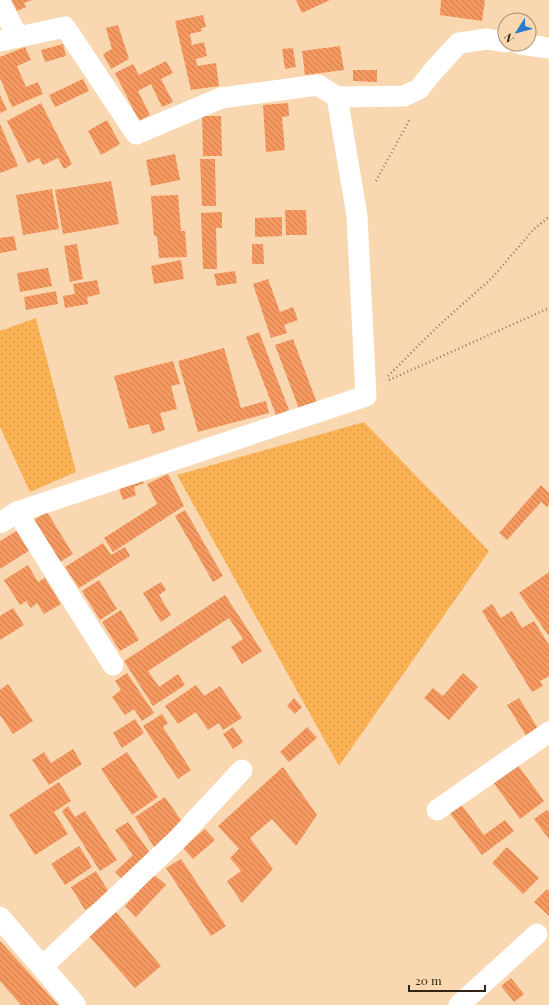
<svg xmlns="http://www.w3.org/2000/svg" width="549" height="1005" font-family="'Playfair Display',serif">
  <defs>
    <pattern id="garden-dots" width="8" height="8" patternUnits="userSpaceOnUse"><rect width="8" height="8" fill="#fab255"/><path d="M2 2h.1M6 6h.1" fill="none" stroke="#d79949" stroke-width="1.8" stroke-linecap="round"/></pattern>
    <pattern id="building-back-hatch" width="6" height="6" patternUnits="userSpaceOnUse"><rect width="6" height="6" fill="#f59961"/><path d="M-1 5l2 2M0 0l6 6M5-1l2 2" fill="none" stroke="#c77d4f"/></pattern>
  </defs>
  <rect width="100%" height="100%" fill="#f8d7b1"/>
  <!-- garden -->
  <g fill="url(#garden-dots)">
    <path d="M36,318L76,472L30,492L0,427V331Z"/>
    <path d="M364,422L489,551L339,766L177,475Z"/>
  </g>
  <!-- building -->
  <g fill="url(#building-back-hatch)">
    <path d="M12,0H32L24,3L26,7L17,11Z"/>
    <path d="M296,0H330L302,13Z"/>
    <path d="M441,0H485L482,21L440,15Z"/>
    <path d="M203,15L206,27L201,28L202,31L190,34L192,45L204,42L207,56L196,59L197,66L216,63L219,86L191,90L175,21Z"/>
    <path d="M118,25L129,59L111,69L103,54L112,49L106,28Z"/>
    <path d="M63,44L66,56L45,62L41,50Z"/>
    <path d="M340,46L344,70L305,75L302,51Z"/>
    <path d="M25,47L31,60L17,66L26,87L38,82L43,94L12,107L0,78V57Z"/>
    <path d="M293,48L296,67L285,69L282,49Z"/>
    <path d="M166,61L173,73L161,79L173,102L162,107L151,84L138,91L150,115L139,121L115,73L133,64L139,75Z"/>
    <path d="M353,70H377V82L353,81Z"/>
    <path d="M83,79L89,91L55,107L49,95Z"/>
    <path d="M0,95L7,110L0,113Z"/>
    <path d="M41,103L72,164L64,169L58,158L43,165L39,158L28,163L7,121Z"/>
    <path d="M288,103L289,116L282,117L285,150L266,152L263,105Z"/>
    <path d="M202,116H221L222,156H203Z"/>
    <path d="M107,120L120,144L101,155L88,131Z"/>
    <path d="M0,124L18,166L0,173Z"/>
    <path d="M175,154L180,180L151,186L146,160Z"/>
    <path d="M200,159H215L216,206H202Z"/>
    <path d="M111,181L119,224L63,234L55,190Z"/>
    <path d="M52,189L59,229L23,235L16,195Z"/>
    <path d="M178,195L181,231H185L187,257L159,258L157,236H154L151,196Z"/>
    <path d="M285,210H306L307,235H286Z"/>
    <path d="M222,212V228H216L217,269H203L201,213Z"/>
    <path d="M282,217V236L255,237V218Z"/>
    <path d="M14,236L17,250L0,253V238Z"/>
    <path d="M77,244L83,279L70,282L64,246Z"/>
    <path d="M252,244H263L264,264H252Z"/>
    <path d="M181,260L184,279L154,284L151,266Z"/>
    <path d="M48,268L52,286L20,292L17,273Z"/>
    <path d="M235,271L237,283L217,286L214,274Z"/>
    <path d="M268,279L280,312L293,307L298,320L284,325L287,333L271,338L253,284Z"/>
    <path d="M97,280L100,294L87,297L88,304L65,308L63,296L75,294L73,284Z"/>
    <path d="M56,291L58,304L26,310L24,297Z"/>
    <path d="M259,332L289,410L276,415L246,337Z"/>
    <path d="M293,339L317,403L299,409L275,345Z"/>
    <path d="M224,348L241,408L266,401L269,413L198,432L178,361Z"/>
    <path d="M173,361L180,384L171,386L177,409L160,413L165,430L152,434L149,424L129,429L114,376Z"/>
    <path d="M141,474L144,483L134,487L136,495L123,500L117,483Z"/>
    <path d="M168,474L184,506L113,552L104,538L157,504L147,484Z"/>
    <path d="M541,485L549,493V504L547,507L541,502L507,540L499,533Z"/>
    <path d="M185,510L223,576L213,582L175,516Z"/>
    <path d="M47,512L73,554L60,562L34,520Z"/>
    <path d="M18,530L30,550L0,569V541Z"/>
    <path d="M103,543L111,555L125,547L130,556L79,588L65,567Z"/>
    <path d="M28,565L38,582L45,578L61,604L44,614L37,603L31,608L26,601L20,605L4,580Z"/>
    <path d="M549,572V634L548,635L519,593Z"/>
    <path d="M99,580L117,609L100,620L82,591Z"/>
    <path d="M161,582L166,590L159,595L171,615L161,622L143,593Z"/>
    <path d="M225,595L262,651L242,664L231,647L243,639L229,618L148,671L159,687L178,674L185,685L153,706L124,661Z"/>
    <path d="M492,604L501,618L512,611L522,628L534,621L549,645V676L540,681L543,686L532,692L482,611Z"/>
    <path d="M13,608L24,625L0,640V616Z"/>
    <path d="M121,610L139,640L120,651L102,622Z"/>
    <path d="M127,673L154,713L142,721L134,709L125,715L112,697L121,690L115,681Z"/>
    <path d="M463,673L478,687L449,720L424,698L433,688L443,696Z"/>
    <path d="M8,684L33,721L13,734L0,715V690Z"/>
    <path d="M196,685L204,696L220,686L242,718L223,730L219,723L208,730L196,712L178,724L165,706Z"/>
    <path d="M294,698L302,707L295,714L287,706Z"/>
    <path d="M519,698L539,730L527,737L507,705Z"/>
    <path d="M162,714L168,723L163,727L191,770L178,779L143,726Z"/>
    <path d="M135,719L144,733L122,748L113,733Z"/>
    <path d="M233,727L243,742L233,749L223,734Z"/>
    <path d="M307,727L317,738L289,762L280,752Z"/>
    <path d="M73,749L82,764L49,785L32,760L44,752L51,763Z"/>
    <path d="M127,752L158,797L132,815L101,769Z"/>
    <path d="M517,764L544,801L520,819L493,782Z"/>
    <path d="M283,767L317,815L296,846L272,819L250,838L273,869L242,903L227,881L241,871L230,858L239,849L218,826Z"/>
    <path d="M59,782L71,801L54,812L68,834L35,855L9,815Z"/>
    <path d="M165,797L183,823L156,850L135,817Z"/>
    <path d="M460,803L484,835L505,820L514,831L482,855L449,812Z"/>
    <path d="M68,806L75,817L85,811L117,860L100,871L62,811Z"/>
    <path d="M547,810L549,813V839L534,819Z"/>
    <path d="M128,822L153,857L126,883L115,872L133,855L115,830Z"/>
    <path d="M205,829L215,840L193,859L183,848Z"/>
    <path d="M79,846L92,867L65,885L51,864Z"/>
    <path d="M507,847L539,878L523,894L492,863Z"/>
    <path d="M181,859L226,926L211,936L166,868Z"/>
    <path d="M96,871L110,894L85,910L71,887Z"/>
    <path d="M154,875L166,885L136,917L125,906Z"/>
    <path d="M547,889L549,891V916L534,902Z"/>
    <path d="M116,912L161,966L135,988L89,936Z"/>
    <path d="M0,941L58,1005H21L0,981Z"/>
    <path d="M511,978L524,994L514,1002L501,986Z"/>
  </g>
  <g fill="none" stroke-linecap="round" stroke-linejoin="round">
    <!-- path -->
    <g stroke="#937d63" stroke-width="2.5" stroke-dasharray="1 3" stroke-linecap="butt">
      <path d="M376,181L410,119"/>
      <path d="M388,376L437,327L491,279L534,229L549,217"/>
      <path d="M389,380L549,308"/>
    </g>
    <!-- minor -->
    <g stroke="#fff" stroke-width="21">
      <path d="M0,3L18,37"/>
      <path d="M0,41L65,27L136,134L221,98L318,85L337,97L357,216L366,396L17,512L0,523"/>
      <path d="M520,44L549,48"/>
      <path d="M337,97L404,96L419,89L434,70L459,43L487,39L505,42"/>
      <path d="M17,512L113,665"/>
      <path d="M437,810L549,732"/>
      <path d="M42,967L177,840L242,770"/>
      <path d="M459,1005L537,934"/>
    </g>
    <!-- tertiary -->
    <path stroke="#fff" stroke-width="22" d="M0,918L75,1005"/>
  </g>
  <!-- north arrow -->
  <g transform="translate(517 32) rotate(234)"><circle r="19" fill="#f8d7b1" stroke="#a88f73"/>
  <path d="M0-3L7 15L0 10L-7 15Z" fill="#287bca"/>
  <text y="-6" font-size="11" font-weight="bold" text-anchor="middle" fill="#302415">N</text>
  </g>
  <!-- scale -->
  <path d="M409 985v6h76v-6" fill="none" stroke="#302415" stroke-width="2"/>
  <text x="415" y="985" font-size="12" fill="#302415" stroke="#f8d7b1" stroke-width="3" paint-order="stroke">20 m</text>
</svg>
